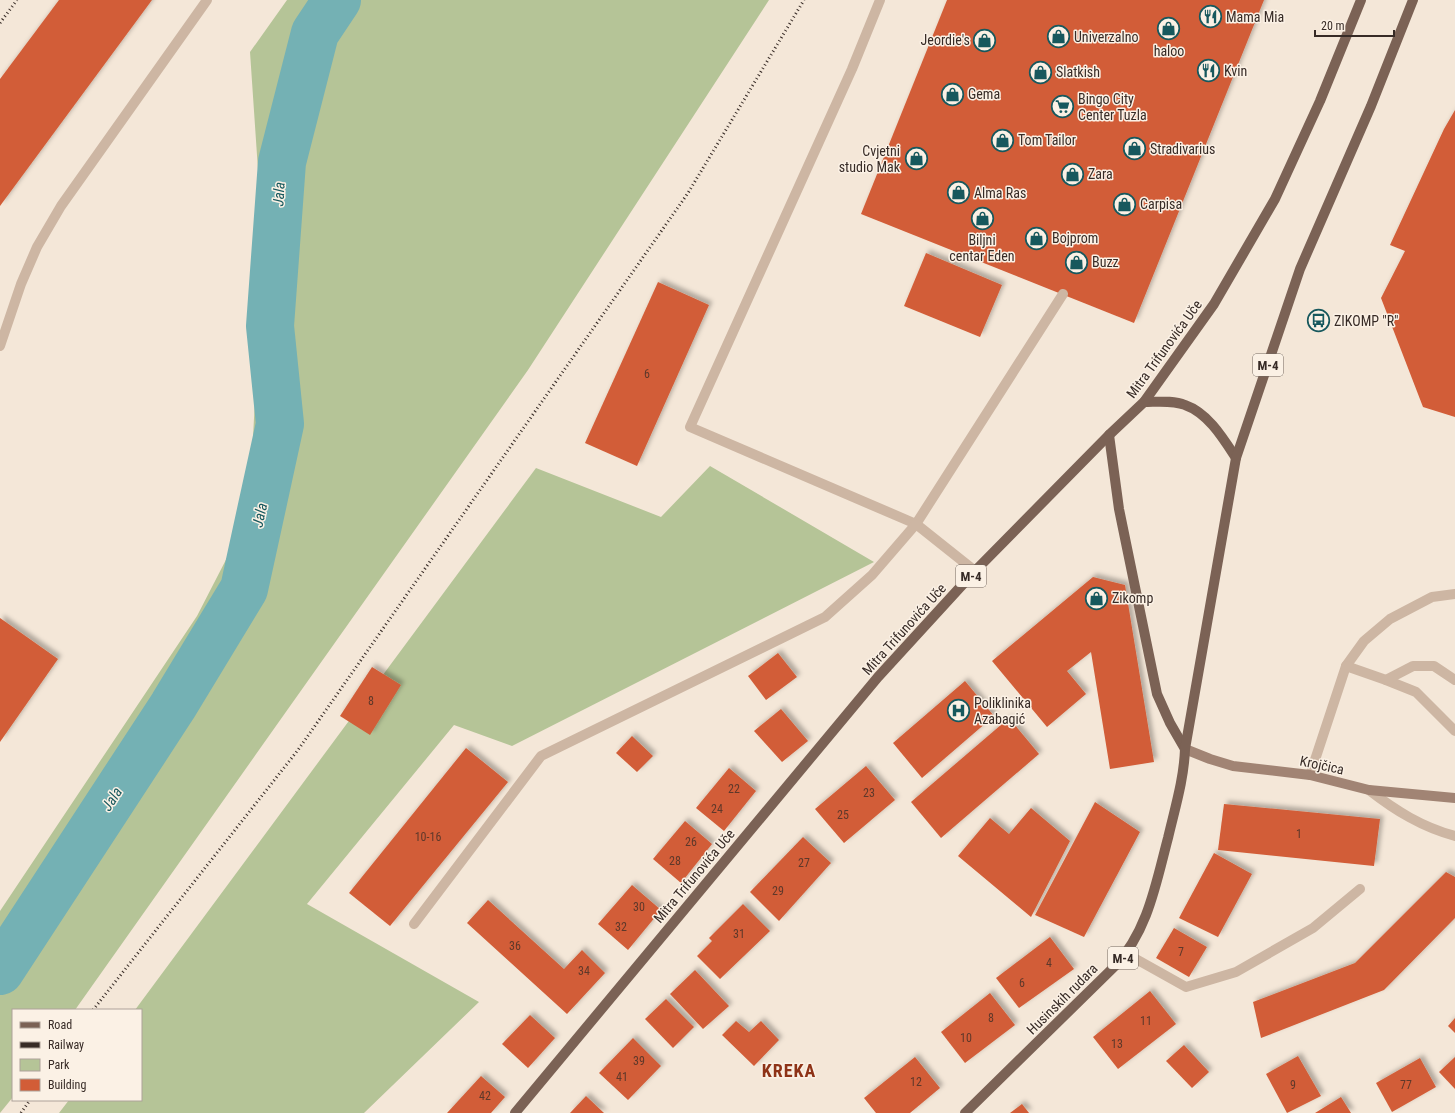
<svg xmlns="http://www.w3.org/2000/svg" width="1455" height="1113" font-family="'Roboto Condensed',sans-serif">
  <defs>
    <filter id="shadow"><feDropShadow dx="3.5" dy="-3.5" stdDeviation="2" flood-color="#0004"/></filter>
  </defs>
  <rect width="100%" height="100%" fill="#f4e7d8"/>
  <!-- green -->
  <g fill="#b5c497">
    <path d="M287,0H769L528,370L75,1010H13V1097L0,1113V911L197,616L249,515L263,244L250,52Z"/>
    <path d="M710,466L874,562L512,746L454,725L307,904L479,1002L364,1113H59L69,1100H141V1010H135L536,468L661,517Z"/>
  </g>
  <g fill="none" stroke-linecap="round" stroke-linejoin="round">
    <!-- river -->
    <path stroke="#74b1b4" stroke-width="48" d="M0,971L173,706L244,589L280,424L270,326L282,162L315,33L337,0"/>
  </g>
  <!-- building -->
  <g fill="#d25d37" filter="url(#shadow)">
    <path d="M59,0H152L0,206V79Z"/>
    <path d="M947,0H1264L1134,323L861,214Z"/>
    <path d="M1455,110V417L1423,407L1381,298L1405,251L1390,245L1444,129Z"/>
    <path d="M926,253L1002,285L980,337L904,306Z"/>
    <path d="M658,282L709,305L637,466L585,443Z"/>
    <path d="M1093,577L1125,585L1154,762L1110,769L1091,652L1067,671L1086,694L1047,727L992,661Z"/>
    <path d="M0,618L58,659L0,742Z"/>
    <path d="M778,653L797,677L766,700L748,676Z"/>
    <path d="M372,667L401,685L370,735L340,716Z"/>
    <path d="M965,681L994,716L922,778L893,743Z"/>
    <path d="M781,709L808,741L782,762L754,731Z"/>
    <path d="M1009,718L1039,754L941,838L911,802Z"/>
    <path d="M632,736L653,756L637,772L616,753Z"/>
    <path d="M466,748L508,782L390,926L349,893Z"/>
    <path d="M866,766L895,800L844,843L815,809Z"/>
    <path d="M729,768L756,791L724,831L696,808Z"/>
    <path d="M1095,802L1140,832L1084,937L1035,915Z"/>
    <path d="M1224,804L1380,819L1374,866L1218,850Z"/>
    <path d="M1031,808L1070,841L1031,917L958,856L990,818L1009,834Z"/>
    <path d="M685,821L712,844L681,883L653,859Z"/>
    <path d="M803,837L831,863L779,921L750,892Z"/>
    <path d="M1214,853L1252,874L1218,937L1179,918Z"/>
    <path d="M1446,872L1455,877V918L1384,990L1261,1038L1253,1002L1355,963Z"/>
    <path d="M632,885L661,910L628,950L598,924Z"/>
    <path d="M488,900L564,969L582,950L605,973L567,1014L467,923Z"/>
    <path d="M743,904L770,931L720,979L697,956L712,941L709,938Z"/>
    <path d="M1174,928L1207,947L1189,977L1156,958Z"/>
    <path d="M1050,937L1074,969L1019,1008L996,978Z"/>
    <path d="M695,970L729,1006L703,1029L670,994Z"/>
    <path d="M1150,991L1176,1024L1118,1069L1093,1037Z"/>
    <path d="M990,993L1015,1025L965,1063L941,1032Z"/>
    <path d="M666,999L694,1027L673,1048L645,1019Z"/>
    <path d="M530,1015L555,1038L528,1068L502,1044Z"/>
    <path d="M1455,1018V1033L1448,1026Z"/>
    <path d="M736,1021L749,1032L761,1021L779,1040L754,1066L722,1035Z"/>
    <path d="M633,1038L661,1066L628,1100L599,1073Z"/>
    <path d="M1184,1045L1209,1072L1192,1088L1166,1061Z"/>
    <path d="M1298,1056L1321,1096L1287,1113L1266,1074Z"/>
    <path d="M915,1057L940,1088L910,1113H876L864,1098Z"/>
    <path d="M1455,1057V1089L1439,1072Z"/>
    <path d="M1420,1058L1436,1087L1392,1112L1376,1083Z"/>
    <path d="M481,1076L505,1097L491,1113H447Z"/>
    <path d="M586,1096L604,1113H570Z"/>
    <path d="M1341,1097L1351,1113H1315Z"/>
    <path d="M1022,1104L1029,1113H1010Z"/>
  </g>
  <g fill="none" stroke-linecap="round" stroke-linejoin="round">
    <!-- lane -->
    <g stroke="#cdb6a3" stroke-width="10">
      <path d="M880,0L852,69L690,427L916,524L1063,294"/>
      <path d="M0,346L21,284L37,247L61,206L207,0"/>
      <path d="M1346,666L1364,641L1390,619L1432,597L1455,594"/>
      <path d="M1386,680L1416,692L1455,731"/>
      <path d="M1310,775L1346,666L1386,680L1413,666H1434L1455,680"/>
      <path d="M414,924L541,756L825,617L872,575L916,524L975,571"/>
      <path d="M1127,954L1186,987L1236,972L1313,928L1360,889"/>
    </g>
    <!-- street -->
    <path stroke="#cdb6a3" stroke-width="10" d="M1369,790C1396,811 1422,827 1455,836"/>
    <!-- secondary -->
    <path stroke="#a18474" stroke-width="10" d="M1185,749L1210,759L1233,766L1310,775L1369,790L1455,798"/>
    <!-- primary -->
    <g stroke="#7b6255" stroke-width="10">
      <path d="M1144,402C1157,402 1173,400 1185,405C1208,413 1223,438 1236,458"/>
      <path d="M1109,435L1119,509L1157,694L1170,723L1185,749"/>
      <path d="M515,1113L878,677L975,571L1109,435L1144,402L1214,304L1275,199L1320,101L1361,0"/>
      <path d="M965,1113L1115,966C1148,931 1156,883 1168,838C1175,808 1184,779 1185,749L1236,458L1300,269L1371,106L1413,0"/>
    </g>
    <!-- rail -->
    <g stroke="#372b26" stroke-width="3" stroke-dasharray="1 3" stroke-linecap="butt">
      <path d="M0,23L17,0"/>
      <path d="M93,1010L298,750L688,193L804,0"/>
      <path d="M21,1113L30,1100"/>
    </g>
  </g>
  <!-- icons -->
  <defs>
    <symbol id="restaurant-ring" viewBox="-11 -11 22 22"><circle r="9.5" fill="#fbf1e5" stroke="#17585d" stroke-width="1.5"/><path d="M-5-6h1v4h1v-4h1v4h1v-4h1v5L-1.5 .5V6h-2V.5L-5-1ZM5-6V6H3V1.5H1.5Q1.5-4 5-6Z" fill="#17585d"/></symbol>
    <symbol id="shop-ring" viewBox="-11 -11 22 22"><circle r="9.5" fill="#fbf1e5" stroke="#17585d" stroke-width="1.5"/><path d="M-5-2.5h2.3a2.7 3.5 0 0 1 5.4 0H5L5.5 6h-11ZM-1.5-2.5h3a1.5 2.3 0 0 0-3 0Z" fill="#17585d"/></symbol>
    <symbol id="supermarket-ring" viewBox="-11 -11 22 22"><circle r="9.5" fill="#fbf1e5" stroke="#17585d" stroke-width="1.5"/><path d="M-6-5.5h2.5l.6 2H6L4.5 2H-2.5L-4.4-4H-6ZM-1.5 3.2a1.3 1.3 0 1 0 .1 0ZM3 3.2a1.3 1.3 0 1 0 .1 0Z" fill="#17585d"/></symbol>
    <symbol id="bus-ring" viewBox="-11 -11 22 22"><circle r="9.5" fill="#fbf1e5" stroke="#17585d" stroke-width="1.5"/><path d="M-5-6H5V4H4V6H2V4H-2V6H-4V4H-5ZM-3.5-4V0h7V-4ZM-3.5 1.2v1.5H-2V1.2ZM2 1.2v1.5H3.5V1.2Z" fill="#17585d"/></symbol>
    <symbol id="hospital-ring" viewBox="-11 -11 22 22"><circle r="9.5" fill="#fbf1e5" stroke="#17585d" stroke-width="1.5"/><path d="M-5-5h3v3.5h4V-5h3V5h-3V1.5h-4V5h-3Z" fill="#17585d"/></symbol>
  </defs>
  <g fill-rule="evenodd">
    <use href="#restaurant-ring" x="1198" y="4" width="25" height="25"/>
    <use href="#shop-ring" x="1156" y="16" width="25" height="25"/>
    <use href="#shop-ring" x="1046" y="24" width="25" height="25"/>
    <use href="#shop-ring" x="972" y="28" width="25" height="25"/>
    <use href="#restaurant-ring" x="1196" y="58" width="25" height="25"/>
    <use href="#shop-ring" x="1028" y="60" width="25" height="25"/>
    <use href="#shop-ring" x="940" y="82" width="25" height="25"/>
    <use href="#supermarket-ring" x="1050" y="94" width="25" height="25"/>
    <use href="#shop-ring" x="990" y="128" width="25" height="25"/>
    <use href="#shop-ring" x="1122" y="136" width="25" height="25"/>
    <use href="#shop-ring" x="904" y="146" width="25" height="25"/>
    <use href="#shop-ring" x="1060" y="162" width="25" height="25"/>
    <use href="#shop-ring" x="946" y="180" width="25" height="25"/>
    <use href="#shop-ring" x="1112" y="192" width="25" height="25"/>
    <use href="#shop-ring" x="970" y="206" width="25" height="25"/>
    <use href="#shop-ring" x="1024" y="226" width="25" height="25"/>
    <use href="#shop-ring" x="1064" y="250" width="25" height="25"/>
    <use href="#bus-ring" x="1306" y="308" width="25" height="25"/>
    <use href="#shop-ring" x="1084" y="586" width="25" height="25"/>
    <use href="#hospital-ring" x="946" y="698" width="25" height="25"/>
  </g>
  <g text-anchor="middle" stroke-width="3" stroke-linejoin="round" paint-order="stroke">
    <!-- number labels -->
    <g font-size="12" fill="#5e382a">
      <text x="647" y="378">6</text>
      <text x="371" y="705">8</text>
      <text x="734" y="793">22</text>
      <text x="869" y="797">23</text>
      <text x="717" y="813">24</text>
      <text x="843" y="819">25</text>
      <text x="1299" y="838">1</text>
      <text x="428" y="841">10-16</text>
      <text x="691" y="846">26</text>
      <text x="675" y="865">28</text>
      <text x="804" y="867">27</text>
      <text x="778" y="895">29</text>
      <text x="639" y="911">30</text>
      <text x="621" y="931">32</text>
      <text x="739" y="938">31</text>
      <text x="515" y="950">36</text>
      <text x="1181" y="956">7</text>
      <text x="1049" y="967">4</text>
      <text x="584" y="975">34</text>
      <text x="1022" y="987">6</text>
      <text x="991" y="1022">8</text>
      <text x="1146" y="1025">11</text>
      <text x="966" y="1042">10</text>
      <text x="1117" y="1048">13</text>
      <text x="639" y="1065">39</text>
      <text x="622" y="1081">41</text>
      <text x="916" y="1086">12</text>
      <text x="1293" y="1089">9</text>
      <text x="1406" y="1089">77</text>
      <text x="485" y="1100">42</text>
    </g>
    <!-- shield labels -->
    <g fill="#fbf1e5" stroke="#72665f" stroke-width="1">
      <rect x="1253" y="354" width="30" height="22" rx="3"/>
      <rect x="956" y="565" width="30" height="22" rx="3"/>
      <rect x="1108" y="947" width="30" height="22" rx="3"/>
    </g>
    <g font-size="13" font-weight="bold" fill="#372b26">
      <text x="1268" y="370">M-4</text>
      <text x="971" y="581">M-4</text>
      <text x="1123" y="963">M-4</text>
    </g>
    <!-- poi labels -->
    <g font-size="14" fill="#372b26" stroke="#fbf1e5" text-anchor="start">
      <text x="1226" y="22">Mama Mia</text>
      <text x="1074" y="42">Univerzalno</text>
      <text x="970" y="45" text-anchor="end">Jeordie's</text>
      <text x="1169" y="56" text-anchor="middle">haloo</text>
      <text x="1224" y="76">Kvin</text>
      <text x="1056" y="77">Slatkish</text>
      <text x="968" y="99">Gema</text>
      <text x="1078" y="104">Bingo City<tspan x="1078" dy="16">Center Tuzla</tspan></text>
      <text x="1018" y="145">Tom Tailor</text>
      <text x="1150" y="154">Stradivarius</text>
      <text x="900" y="156" text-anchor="end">Cvjetni<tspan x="900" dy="16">studio Mak</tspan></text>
      <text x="1088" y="179">Zara</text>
      <text x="974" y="198">Alma Ras</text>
      <text x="1140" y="209">Carpisa</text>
      <text x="1052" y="243">Bojprom</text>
      <text x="982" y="245" text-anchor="middle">Biljni<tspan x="982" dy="16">centar Eden</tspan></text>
      <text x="1092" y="267">Buzz</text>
      <text x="1334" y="326">ZIKOMP "R"</text>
      <text x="1112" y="603">Zikomp</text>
      <text x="974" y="708">Poliklinika<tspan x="974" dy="16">Azabagić</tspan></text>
    </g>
    <!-- street labels -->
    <g font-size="14" fill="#372b26" stroke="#fbf1e5">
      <text transform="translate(1164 349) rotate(-54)" y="5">Mitra Trifunovića Uče</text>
      <text transform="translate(904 629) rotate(-48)" y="5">Mitra Trifunovića Uče</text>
      <text transform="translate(1322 765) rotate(12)" y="5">Krojčica</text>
      <text transform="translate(694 876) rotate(-50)" y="5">Mitra Trifunovića Uče</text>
      <text transform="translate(1062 999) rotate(-45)" y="5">Husinskih rudara</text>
    </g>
    <!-- water labels -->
    <g font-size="15" font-style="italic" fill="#17585d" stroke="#fbf1e5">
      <text transform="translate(279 194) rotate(-86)" y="5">Jala</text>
      <text transform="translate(260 515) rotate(-78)" y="5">Jala</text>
      <text transform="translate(112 799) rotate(-57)" y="5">Jala</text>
    </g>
    <!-- district labels -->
    <g font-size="18" font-weight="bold" letter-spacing="1" fill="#8e3317" stroke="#fbf1e5">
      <text x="789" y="1077">KREKA</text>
    </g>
  </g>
  <!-- legend -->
  <rect x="12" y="1009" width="130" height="92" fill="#fbf1e5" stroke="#ada299"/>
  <rect x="20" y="1022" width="20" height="6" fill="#7b6255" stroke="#ada299"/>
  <text x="48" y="1029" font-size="12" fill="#372b26">Road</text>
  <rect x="20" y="1042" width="20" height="6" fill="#372b26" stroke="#ada299"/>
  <text x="48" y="1049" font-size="12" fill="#372b26">Railway</text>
  <rect x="20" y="1059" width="20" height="12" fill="#b5c497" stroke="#ada299"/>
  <text x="48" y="1069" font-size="12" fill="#372b26">Park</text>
  <rect x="20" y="1079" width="20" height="12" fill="#d25d37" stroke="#ada299"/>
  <text x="48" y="1089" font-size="12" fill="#372b26">Building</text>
  <!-- scale -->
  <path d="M1315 30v6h79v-6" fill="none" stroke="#372b26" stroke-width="2"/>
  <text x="1321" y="30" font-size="12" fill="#372b26" stroke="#fbf1e5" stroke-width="3" paint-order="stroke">20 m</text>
</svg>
